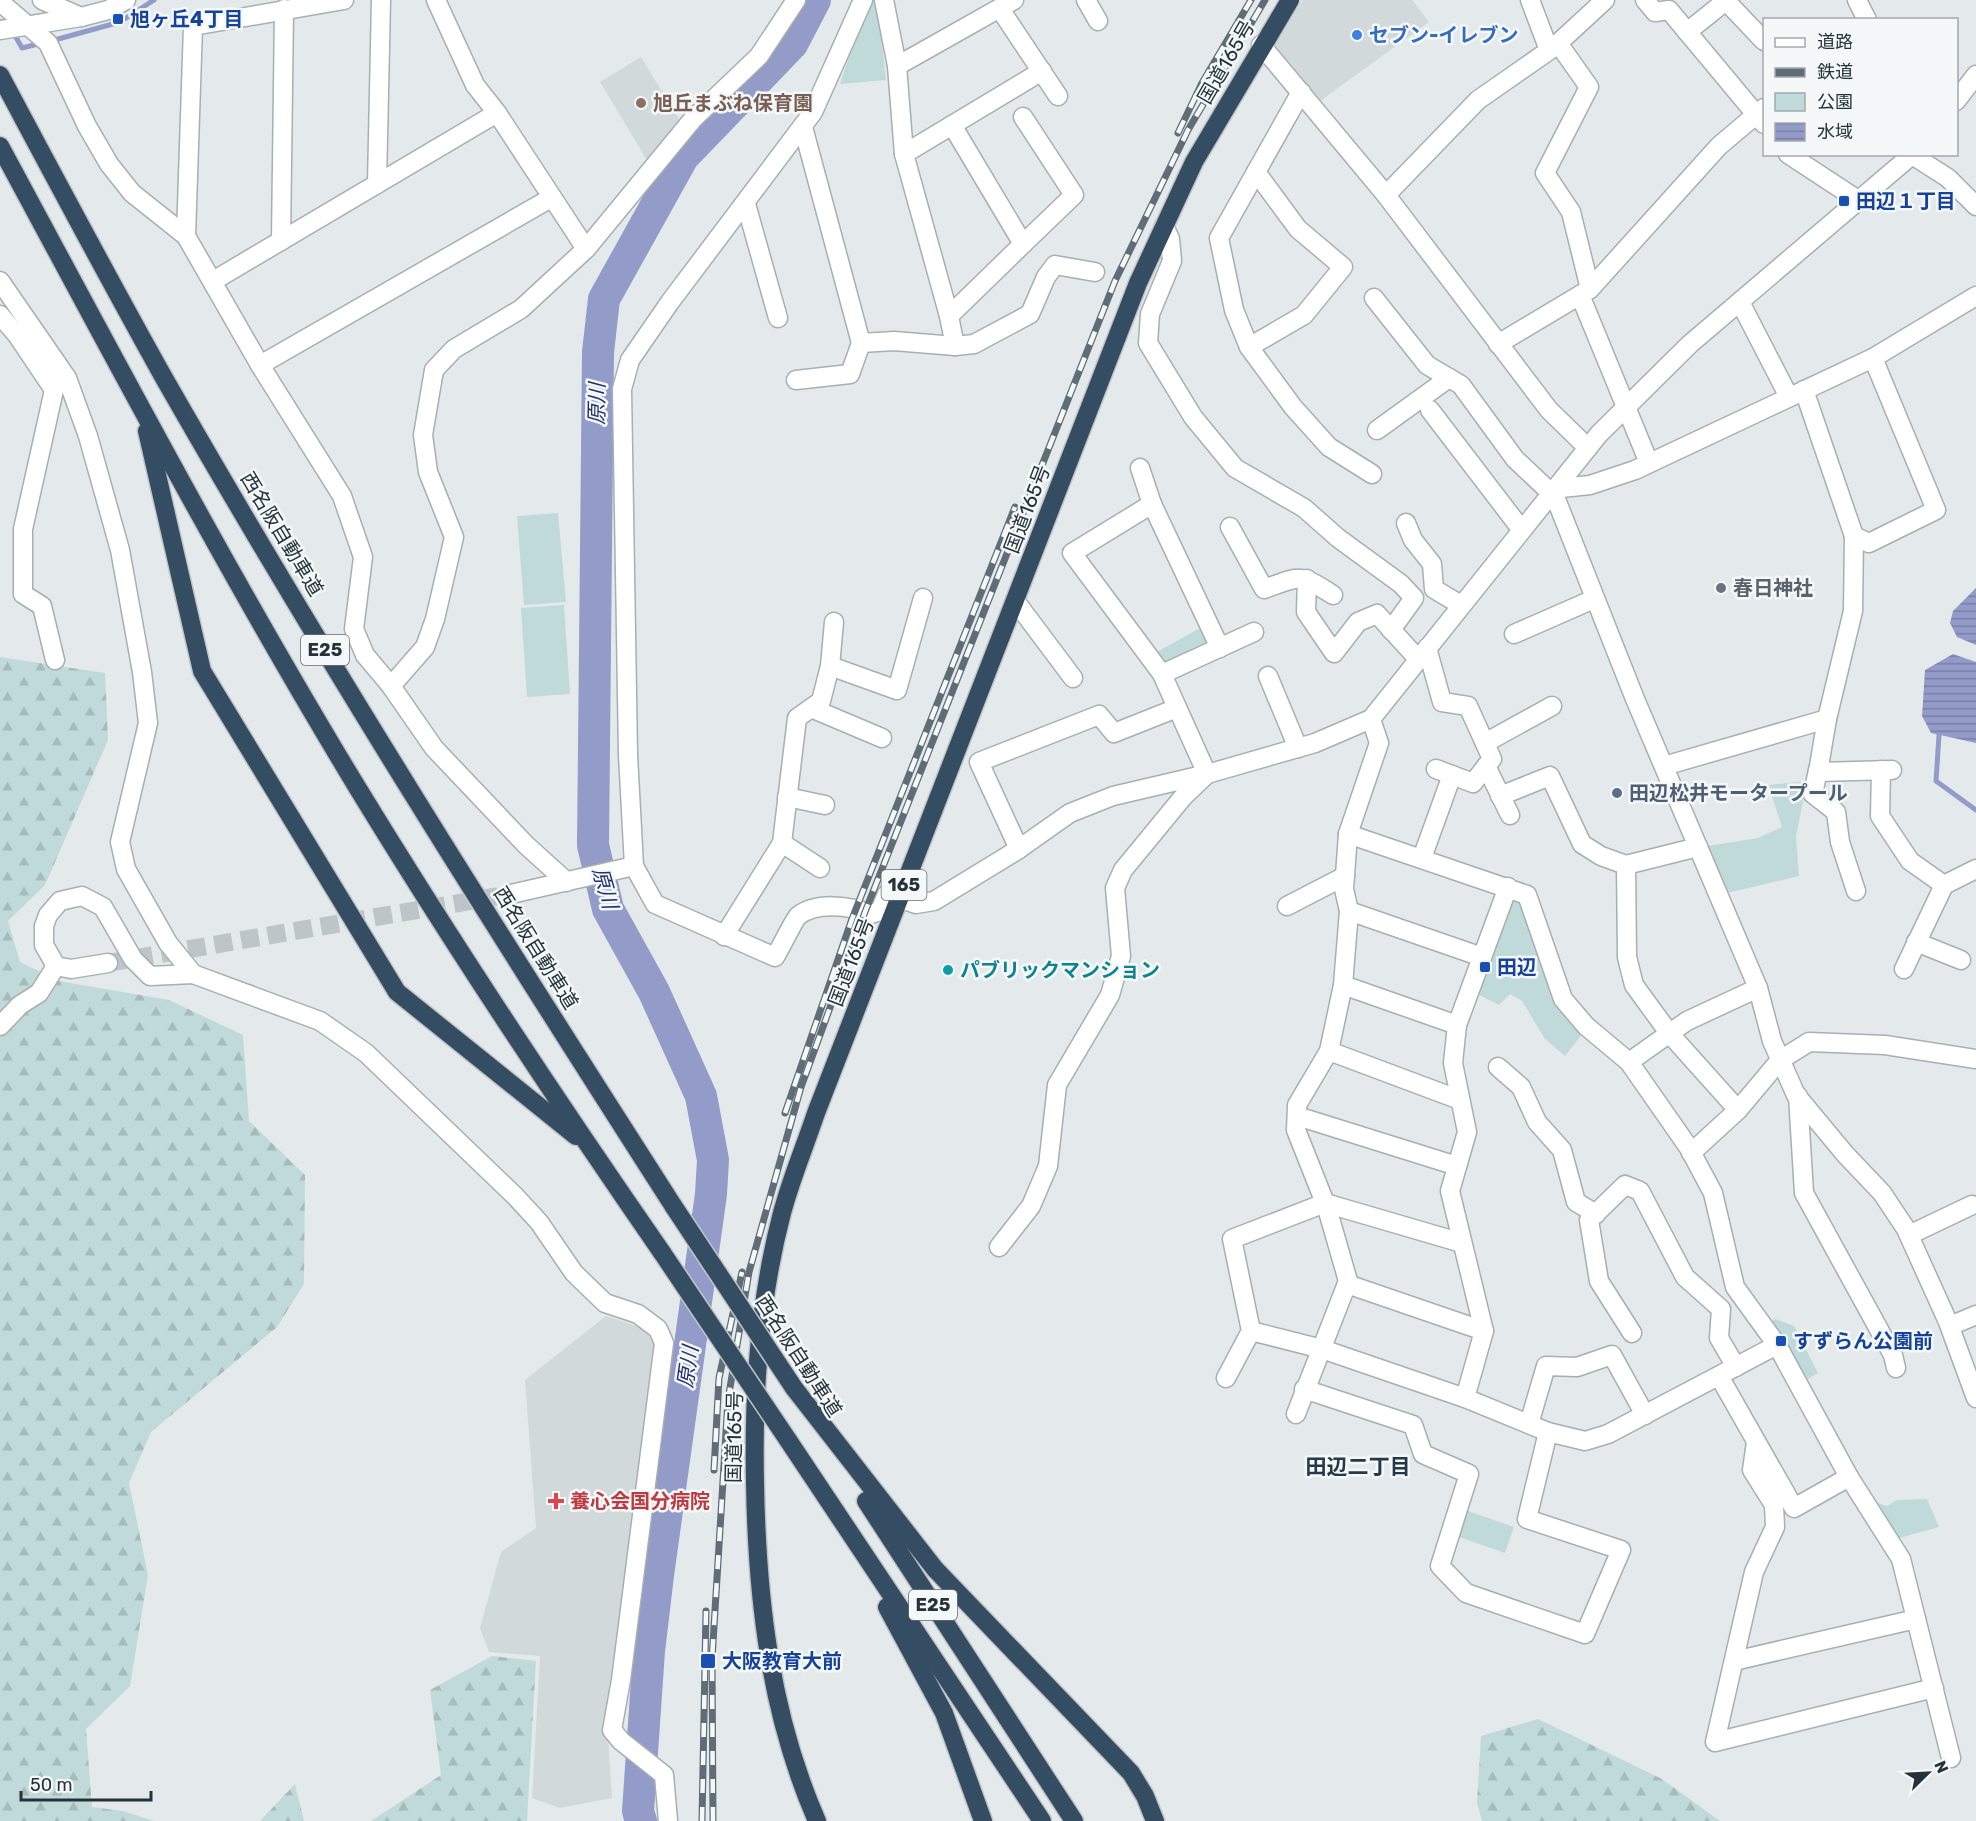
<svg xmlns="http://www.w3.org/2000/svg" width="1976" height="1821" font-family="Rubik,'Noto Sans JP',sans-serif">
  <defs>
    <pattern id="forest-firs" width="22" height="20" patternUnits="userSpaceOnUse" patternTransform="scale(1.5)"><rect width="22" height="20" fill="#c0dad9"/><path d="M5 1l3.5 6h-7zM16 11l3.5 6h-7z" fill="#a5bcbb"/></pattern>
    <pattern id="water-rules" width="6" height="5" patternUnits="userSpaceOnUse" patternTransform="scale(1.5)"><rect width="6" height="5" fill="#939bc9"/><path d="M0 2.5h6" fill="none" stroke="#787fa4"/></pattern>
  </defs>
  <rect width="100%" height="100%" fill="#e4eaec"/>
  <!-- built -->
  <g fill="#d2d9db">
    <path d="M1303,0H1412L1429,22L1316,104L1271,49Z"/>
    <path d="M641,57L682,124L648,162L600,82Z"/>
    <path d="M606,1316L643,1328L654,1343L607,1720L612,1798L560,1808L532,1798L540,1656L489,1652L480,1628L501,1552L536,1528L525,1380Z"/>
  </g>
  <!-- forest -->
  <g fill="url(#forest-firs)">
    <path d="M0,657L105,673L108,740L45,885L8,921L20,962L59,981L169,1000L243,1035L249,1121L305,1175L304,1284L277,1327L151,1432L129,1483L148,1575L130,1686L86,1729L92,1807L123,1811L154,1821H0Z"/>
    <path d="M492,1656L536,1661L527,1821H371L441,1775L430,1690Z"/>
    <path d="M1538,1719L1662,1779L1720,1821H1482L1477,1803L1481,1736Z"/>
    <path d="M295,1784L304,1821H260Z"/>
  </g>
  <!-- green -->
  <g fill="#c0dad9">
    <path d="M868,0H877L886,80L840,84Z"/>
    <path d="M558,513L566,602L524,605L517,516Z"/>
    <path d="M564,605L570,694L527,697L521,608Z"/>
    <path d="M1204,626L1210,641L1209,647L1172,664L1163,663L1155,653Z"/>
    <path d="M1807,781L1796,837L1799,876L1727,893L1708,846L1758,838L1782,827L1768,785Z"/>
    <path d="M1511,896L1523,902L1583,1033L1565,1056L1545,1039L1522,1001L1510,994L1499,1005L1479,995Z"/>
    <path d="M1775,1319L1794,1326L1818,1373L1808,1379L1771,1322Z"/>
    <path d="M1927,1499L1939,1527L1899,1538L1878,1503L1887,1506L1897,1500Z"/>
    <path d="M1468,1511L1514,1527L1505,1553L1459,1537Z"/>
  </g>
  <!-- water -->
  <g fill="url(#water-rules)">
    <path d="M1976,588V645L1957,637L1950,623L1953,611Z"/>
    <path d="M1953,654L1976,662V743L1931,733L1922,716L1925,670Z"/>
  </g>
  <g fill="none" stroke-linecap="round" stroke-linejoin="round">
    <!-- stream -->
    <g stroke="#939bc9" stroke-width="5">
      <path d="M13,32L22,48L42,43"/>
      <path d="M51,41L120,22L154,0"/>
      <path d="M1939,735L1936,781L1976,810"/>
    </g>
    <!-- river -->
    <path stroke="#939bc9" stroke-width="32" d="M641,1821L638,1811L649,1651L658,1575L711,1194L713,1160L701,1096L654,992L608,909L593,845L598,352L604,299L683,157L792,44L815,0"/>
    <!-- minor-tunnel -->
    <path stroke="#bec5c9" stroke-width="18" stroke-dasharray="18 9" stroke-linecap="butt" d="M108,963L511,894"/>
    <defs>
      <g id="minor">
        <path d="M42,0L81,17L108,10L126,0"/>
        <path d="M436,0L475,85L497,113L586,249"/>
        <path d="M863,0L813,112L670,302L630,360L622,389L628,755L634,866L655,904L775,957C780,949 794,920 798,916C817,901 850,906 871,914L880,911L887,894L916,904L934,901L1019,849L1070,813L1113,796L1207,774L1315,743L1371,719L1599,434L1690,344L1913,154"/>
        <path d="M884,0L897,66L904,154L949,316"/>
        <path d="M1086,0L1098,21"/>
        <path d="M1530,0L1549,50"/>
        <path d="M1645,0L1655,12L1669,10L1764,124"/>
        <path d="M1857,0L1867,20"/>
        <path d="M1726,1L1764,41"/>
        <path d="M0,2L48,43L87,126L109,164L132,193L186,236L260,365L342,496L363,557L354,629L365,655L391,686L434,748L526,845L567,882"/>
        <path d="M1000,9L1058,96"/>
        <path d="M0,30L81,17"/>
        <path d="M1687,32L1727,0"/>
        <path d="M1558,43L1589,87L1545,173L1571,212L1590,289"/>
        <path d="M1261,45L1386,195L1549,410L1588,448"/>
        <path d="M897,66L1014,0"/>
        <path d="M1301,92L1219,238L1234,310L1249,347L1293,407L1329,447L1372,474"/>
        <path d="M1956,101L1976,75"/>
        <path d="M1023,117L1074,195L1023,244"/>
        <path d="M803,127L861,343L894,341L955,346L949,316L1023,244L952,125"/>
        <path d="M904,154L1042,71"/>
        <path d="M1788,154L1858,200"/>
        <path d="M1912,155L1948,178L1976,206"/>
        <path d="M377,184L381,0"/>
        <path d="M1386,195L1478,100L1554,47L1605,0"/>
        <path d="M746,204L778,318"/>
        <path d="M1164,226L1170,239L1172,261L1150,314L1148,343L1193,417L1235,468L1304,508L1338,538L1401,584L1414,598L1391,630"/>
        <path d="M186,236L193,26L344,0"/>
        <path d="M281,241L284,9"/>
        <path d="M0,281L67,378L88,436L120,550L142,672L148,723L120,842L126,869L168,943L193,974"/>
        <path d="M213,281L497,113"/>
        <path d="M1580,295L1649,463"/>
        <path d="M1374,298L1427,365L1461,385L1515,459L1550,492"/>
        <path d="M1740,302L1789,397"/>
        <path d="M0,315L17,335L54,390L23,529V594L42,606L55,660"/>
        <path d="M1498,344L1590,289L1719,146L1764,108"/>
        <path d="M955,346L974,344L1030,314L1046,277L1055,265L1095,272"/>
        <path d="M1249,347L1304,315L1343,267L1298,229L1256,172"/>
        <path d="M260,365L551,198"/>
        <path d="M796,380L850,374L861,343"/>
        <path d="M1804,390L1854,536"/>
        <path d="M1430,410L1521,529"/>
        <path d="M1377,430L1449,378"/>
        <path d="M1140,468L1152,504"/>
        <path d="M1552,489L1635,699L1758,988L1772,1041L1796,1095L1845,1154L1882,1193L1906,1229L1948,1322L1976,1398"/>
        <path d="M1552,489L1590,485L1635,470L1873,358L1976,296"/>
        <path d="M1406,523L1413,540L1432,564L1434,589L1461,605"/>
        <path d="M1230,527L1264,589C1301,576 1299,573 1333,595"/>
        <path d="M1307,579L1306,612L1334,653L1358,622L1377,614L1418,659"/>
        <path d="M1016,602L1073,678"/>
        <path d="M1514,634L1594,599"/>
        <path d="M1427,648L1442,702L1468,706L1492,759L1473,783L1436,769"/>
        <path d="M830,666L897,690L923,598"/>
        <path d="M1162,674L1254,632"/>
        <path d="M1268,676L1298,748"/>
        <path d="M391,686L425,647L435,619L454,537L428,472L423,435L434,370L454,349L521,309L586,249L693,119L759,56L796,0"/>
        <path d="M811,708L882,738"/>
        <path d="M1827,719L1818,772L1892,770"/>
        <path d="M1485,743L1552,706"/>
        <path d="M1486,766L1510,815"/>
        <path d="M1664,766L1827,719L1853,611L1854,536L1869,543L1936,510L1873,358"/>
        <path d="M1818,770L1813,794L1836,812L1840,842L1856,891"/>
        <path d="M1881,770L1880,816L1910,861L1944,885L1904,969"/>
        <path d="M1207,774L1162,674L1072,553L1152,504L1220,648"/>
        <path d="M1500,796L1550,776L1582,844L1601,856L1626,865L1698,847"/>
        <path d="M787,797L825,805"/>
        <path d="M1348,834L1527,895L1563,999L1586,1026L1629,1062L1689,1148L1713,1193L1735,1287L1777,1345L1849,1477L1901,1559L1951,1758"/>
        <path d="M782,843L820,868"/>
        <path d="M1019,849L979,762L1099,715L1114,733L1177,708"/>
        <path d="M1422,858L1452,775"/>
        <path d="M1626,865L1627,957L1634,985L1669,1033L1738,1110"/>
        <path d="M1944,885L1976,869"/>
        <path d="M511,894L634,866"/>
        <path d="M1287,906L1345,876"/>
        <path d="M1349,911L1482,957"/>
        <path d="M724,936L782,843L797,718L821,701L830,666L834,622"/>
        <path d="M1916,942L1961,960"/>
        <path d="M108,963L71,969L56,966L44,945V926L48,915L60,901L82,896L103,907L133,959L150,976L193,974L320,1021L366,1053L515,1196L539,1222L574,1273L605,1303L638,1314L658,1329L664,1343L621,1680L612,1730L621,1741L664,1775L668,1821"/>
        <path d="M1343,985L1457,1025"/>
        <path d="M0,1026L20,1005L39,993L56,966"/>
        <path d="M1329,1051L1460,1100"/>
        <path d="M1629,1062L1687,1021L1758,988"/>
        <path d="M1498,1067L1521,1087L1537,1122L1562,1150L1576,1202L1596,1214"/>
        <path d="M1798,1096L1804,1193L1893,1355L1896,1368"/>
        <path d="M1297,1116L1457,1166"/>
        <path d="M1691,1153L1738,1110L1780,1060L1809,1042L1885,1045L1976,1059"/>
        <path d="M1909,1235L1972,1205"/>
        <path d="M999,1247L1031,1206L1048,1166L1057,1085L1110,995L1121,956L1115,888L1123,870L1183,797L1206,775"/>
        <path d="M1347,1284L1484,1331"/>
        <path d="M1950,1326L1976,1315"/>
        <path d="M1251,1331L1322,1349L1465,1398L1548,1432L1585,1441L1608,1434L1777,1345"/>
        <path d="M1632,1333L1599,1281L1589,1220L1625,1185L1640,1191L1685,1277L1721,1309L1719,1338L1736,1367"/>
        <path d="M1719,1376L1794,1508L1849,1477"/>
        <path d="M1226,1378L1251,1331L1232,1239L1325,1203L1462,1243"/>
        <path d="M1304,1389L1413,1425L1423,1454L1469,1474L1440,1566L1466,1593L1585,1634L1621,1550L1527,1519L1548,1432"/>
        <path d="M1465,1398L1484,1331L1450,1191L1467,1132L1453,1063L1457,1025L1508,887"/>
        <path d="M1296,1414L1348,1281L1327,1208L1296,1130L1297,1105L1329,1051L1343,985L1349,911L1344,889L1348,834L1379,743L1371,719"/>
        <path d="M1529,1424L1546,1366L1577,1367L1612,1355L1645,1415"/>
        <path d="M1756,1442L1752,1470L1774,1505L1775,1527L1754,1572L1715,1742L1934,1688"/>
        <path d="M1734,1661L1916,1619"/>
      </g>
      <g id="highway">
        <path d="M0,75C54,176 108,278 164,378C325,660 499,934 674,1207"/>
        <path d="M0,146C116,361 230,578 357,787C454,946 557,1101 663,1254"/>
        <path d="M147,431L202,671L397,992L576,1136"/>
        <path d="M794,1388L935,1569L1131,1773L1145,1796L1155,1821"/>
        <path d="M788,1440L1042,1821"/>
        <path d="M866,1501L1074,1821"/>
        <path d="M887,1607L944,1713L983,1821"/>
        <path d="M817,1821C770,1714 757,1599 755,1483C753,1393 759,1300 782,1213C791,1179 805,1146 816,1113L1138,283L1194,162L1290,0"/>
      </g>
    </defs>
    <!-- minor casing -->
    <use href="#minor" stroke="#a7afb3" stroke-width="21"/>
    <!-- highway casing -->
    <use href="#highway" stroke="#c2c6c8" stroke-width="21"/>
    <!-- minor -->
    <use href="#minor" stroke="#fff" stroke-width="18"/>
    <!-- highway -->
    <use href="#highway" stroke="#354d63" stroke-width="18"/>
    <defs>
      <g id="rail">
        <path d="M1178,133L1202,83L1251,0"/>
        <path d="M785,1113L852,919L1015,507"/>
        <path d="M714,1470L719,1378L742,1272"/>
        <path d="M702,1821L706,1611"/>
        <path d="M713,1821L712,1659L728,1400L749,1272L801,1087L865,912L1115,281L1188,130L1265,0"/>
      </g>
    </defs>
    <!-- rail casing -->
    <use href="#rail" stroke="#606d76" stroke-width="7"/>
    <!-- rail -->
    <use href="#rail" stroke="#f4f8f8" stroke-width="4.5" stroke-dasharray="14" stroke-linecap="butt"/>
    <defs>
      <g id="highway-bridge">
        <path d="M674,1207L794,1388"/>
        <path d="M663,1254L788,1440"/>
      </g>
    </defs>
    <!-- highway-bridge casing -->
    <use href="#highway-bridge" stroke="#c2c6c8" stroke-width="21" stroke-linecap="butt"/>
    <!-- highway-bridge -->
    <use href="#highway-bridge" stroke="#354d63" stroke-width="18"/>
  </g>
  <!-- markers -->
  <g fill="#1a4fb4" stroke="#f4f8f8" stroke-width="2">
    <rect x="112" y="13" width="12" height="12" rx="3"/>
    <rect x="1838" y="195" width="12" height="12" rx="3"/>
    <rect x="1479" y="961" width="12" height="12" rx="3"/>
    <rect x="1775" y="1335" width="12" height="12" rx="3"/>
    <rect x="700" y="1653" width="16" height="16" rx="3"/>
  </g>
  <circle fill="#3f7fe0" stroke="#f4f8f8" stroke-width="2" cx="1357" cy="35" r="6"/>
  <circle fill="#8d6e63" stroke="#f4f8f8" stroke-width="2" cx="641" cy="103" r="6"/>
  <circle fill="#6b7280" stroke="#f4f8f8" stroke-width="2" cx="1721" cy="588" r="6"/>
  <circle fill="#5c6f8a" stroke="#f4f8f8" stroke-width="2" cx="1617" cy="793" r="6"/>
  <circle fill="#0f9aa8" stroke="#f4f8f8" stroke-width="2" cx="948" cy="970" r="6"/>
  <path fill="#e0444e" stroke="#f4f8f8" stroke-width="2" d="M553 1492h6v6h6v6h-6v6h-6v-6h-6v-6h6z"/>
  <g text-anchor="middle" stroke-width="5" stroke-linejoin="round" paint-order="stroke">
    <!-- shield labels -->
    <g fill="#f4f8f8" stroke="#646d74" stroke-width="1.5">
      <rect x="301" y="635" width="48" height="30" rx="4.5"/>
      <rect x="881.5" y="870" width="45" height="30" rx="4.5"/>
      <rect x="909" y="1590" width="48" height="30" rx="4.5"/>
    </g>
    <g font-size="18" font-weight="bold" fill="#26323b">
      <text x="325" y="656">E25</text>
      <text x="904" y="891">165</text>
      <text x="933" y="1611">E25</text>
    </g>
    <!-- transit labels -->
    <g font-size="20" font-weight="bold" fill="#164399" stroke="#f4f8f8" text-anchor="start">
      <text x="130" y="26">旭ヶ丘4丁目</text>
      <text x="1856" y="208">田辺１丁目</text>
      <text x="1497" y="974">田辺</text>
      <text x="1793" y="1348">すずらん公園前</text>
      <text x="722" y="1668">大阪教育大前</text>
    </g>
    <!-- shop labels -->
    <g font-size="20" font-weight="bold" fill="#366cbe" stroke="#f4f8f8" text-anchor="start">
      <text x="1369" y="42">セブン-イレブン</text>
    </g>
    <!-- street labels -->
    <g font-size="20" fill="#26323b" stroke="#f4f8f8">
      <text transform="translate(1226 62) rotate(-60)" y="7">国道165号</text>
      <text transform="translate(1027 509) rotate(-69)" y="7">国道165号</text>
      <text transform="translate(282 534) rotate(59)" y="7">西名阪自動車道</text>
      <text transform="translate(536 948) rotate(58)" y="7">西名阪自動車道</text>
      <text transform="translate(851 962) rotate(-69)" y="7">国道165号</text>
      <text transform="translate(799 1356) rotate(57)" y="7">西名阪自動車道</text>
      <text transform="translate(734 1437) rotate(-89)" y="7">国道165号</text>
    </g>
    <!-- education labels -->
    <g font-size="20" font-weight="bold" fill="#785e54" stroke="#f4f8f8" text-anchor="start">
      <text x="653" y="110">旭丘まぶね保育園</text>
    </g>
    <!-- worship labels -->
    <g font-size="20" font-weight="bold" fill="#5b616d" stroke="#f4f8f8" text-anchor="start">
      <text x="1733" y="595">春日神社</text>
    </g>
    <!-- service labels -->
    <g font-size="20" font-weight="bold" fill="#4e5e75" stroke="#f4f8f8" text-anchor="start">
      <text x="1629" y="800">田辺松井モータープール</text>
    </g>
    <!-- culture labels -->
    <g font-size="20" font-weight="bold" fill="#0d838f" stroke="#f4f8f8" text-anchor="start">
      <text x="960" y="977">パブリックマンション</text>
    </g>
    <!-- health labels -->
    <g font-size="20" font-weight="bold" fill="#be3a42" stroke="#f4f8f8" text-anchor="start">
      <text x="570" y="1508">養心会国分病院</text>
    </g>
    <!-- water labels -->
    <g font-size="21" font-style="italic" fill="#27316f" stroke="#f4f8f8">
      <text transform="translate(597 404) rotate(-89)" y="7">原川</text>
      <text transform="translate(605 888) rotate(74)" y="7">原川</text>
      <text transform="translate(688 1367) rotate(-82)" y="7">原川</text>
    </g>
    <!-- neighbourhood labels -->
    <g font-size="21" font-weight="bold" fill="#24394a" stroke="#f4f8f8">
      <text x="1358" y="1474">田辺二丁目</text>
    </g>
  </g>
  <!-- legend -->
  <rect x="1763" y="18" width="195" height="138" fill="#f4f8f8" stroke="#a2a9ac" stroke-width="1.5"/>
  <rect x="1775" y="38" width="30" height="9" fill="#ffffff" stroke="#a2a9ac" stroke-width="1.5"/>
  <text x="1817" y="48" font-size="18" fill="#26323b">道路</text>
  <rect x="1775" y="68" width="30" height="9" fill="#606d76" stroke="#a2a9ac" stroke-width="1.5"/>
  <text x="1817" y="78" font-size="18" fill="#26323b">鉄道</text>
  <rect x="1775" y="93" width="30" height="18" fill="#c0dad9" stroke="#a2a9ac" stroke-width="1.5"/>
  <text x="1817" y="108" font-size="18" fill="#26323b">公園</text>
  <rect x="1775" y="123" width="30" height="18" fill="url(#water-rules)" stroke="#a2a9ac" stroke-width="1.5"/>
  <text x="1817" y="138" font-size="18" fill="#26323b">水域</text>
  <!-- north arrow -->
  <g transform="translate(1928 1773) rotate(66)" stroke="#f4f8f8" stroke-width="4.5" paint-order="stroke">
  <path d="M0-4.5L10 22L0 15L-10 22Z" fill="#26323b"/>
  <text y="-9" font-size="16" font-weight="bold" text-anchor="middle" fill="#26323b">N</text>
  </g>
  <!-- scale -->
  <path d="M21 1791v9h130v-9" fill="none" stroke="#26323b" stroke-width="3"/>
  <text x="30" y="1791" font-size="18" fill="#26323b" stroke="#f4f8f8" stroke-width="4.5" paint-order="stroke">50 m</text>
</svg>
